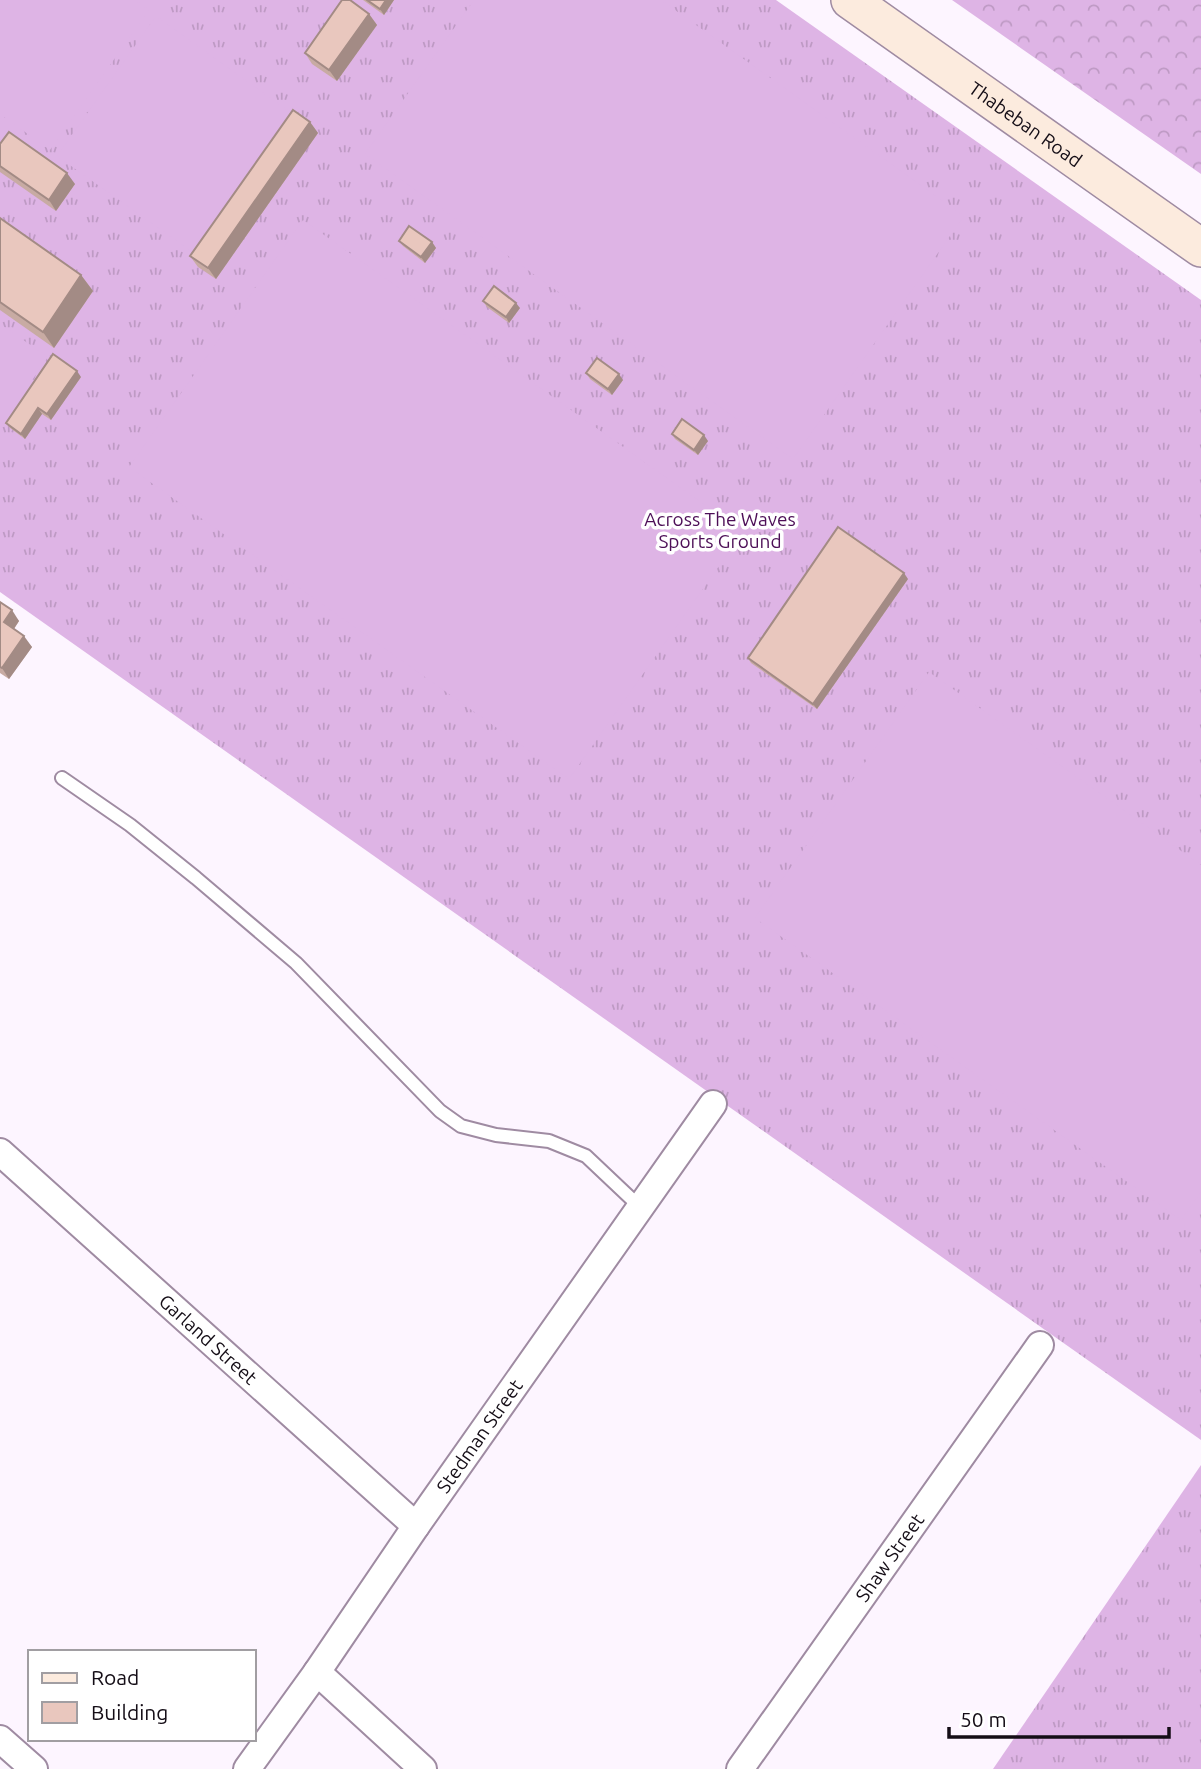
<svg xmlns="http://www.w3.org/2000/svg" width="1201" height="1769" font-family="Ubuntu,sans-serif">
  <defs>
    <pattern id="grass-tufts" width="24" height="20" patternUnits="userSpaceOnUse" patternTransform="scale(1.75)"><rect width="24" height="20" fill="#deb4e5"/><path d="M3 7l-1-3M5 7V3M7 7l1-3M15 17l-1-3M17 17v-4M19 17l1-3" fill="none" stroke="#be9ac4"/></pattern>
    <pattern id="forest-crowns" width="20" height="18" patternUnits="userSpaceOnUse" patternTransform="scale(1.75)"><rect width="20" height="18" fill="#deb4e5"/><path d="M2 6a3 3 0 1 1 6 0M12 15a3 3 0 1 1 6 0" fill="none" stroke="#be9ac4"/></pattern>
  </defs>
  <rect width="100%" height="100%" fill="#fdf5ff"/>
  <!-- grass -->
  <g fill="url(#grass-tufts)">
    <path d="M0,0H776L1201,300V1440L0,592Z"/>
    <path d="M1201,1465V1769H993Z"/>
  </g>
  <!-- forest -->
  <path fill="url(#forest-crowns)" d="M952,0H1201V174Z"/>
  <!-- garden -->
  <g fill="#deb4e5">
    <path d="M0,0H135L149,10L50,150L0,114Z"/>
    <path d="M474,0H661L964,216L793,459L365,154Z"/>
    <path d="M156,16L297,117L198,256L57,156Z"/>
    <path d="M303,220L743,532L569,779L129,467Z"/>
    <path d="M0,324L48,357L0,427Z"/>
    <path d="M929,672L1201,865V1192L1181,1220L755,918Z"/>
  </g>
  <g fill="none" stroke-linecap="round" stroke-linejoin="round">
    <defs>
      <path id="lane" d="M62,778L130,825L196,878L296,963L440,1111L461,1126L496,1135L549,1141L586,1156L641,1208"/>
      <g id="street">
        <path id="s1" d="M0,1152L416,1526"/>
        <path d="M317,1672L423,1769"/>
        <path d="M0,1739L34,1769"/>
        <path id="s2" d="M247,1769L317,1672L416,1526L713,1104"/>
        <path id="s3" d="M740,1769L1040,1345"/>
      </g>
      <g id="secondary">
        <path id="s4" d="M850,0L1201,248"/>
      </g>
    </defs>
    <!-- lane casing -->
    <use href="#lane" stroke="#9f8ba2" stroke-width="16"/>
    <!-- street casing -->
    <use href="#street" stroke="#9f8ba2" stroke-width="30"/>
    <!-- secondary casing -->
    <use href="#secondary" stroke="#9f8ba2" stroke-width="40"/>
    <!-- lane -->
    <use href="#lane" stroke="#fff" stroke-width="12"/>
    <!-- street -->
    <use href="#street" stroke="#fff" stroke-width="26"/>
    <!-- secondary -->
    <use href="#secondary" stroke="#fcebde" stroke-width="37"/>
  </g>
  <!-- wall -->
  <g fill="#c8aba3">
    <path d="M363,0H394L384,15Z"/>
    <path d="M369,14L377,25L337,81L312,64L305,53Z"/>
    <path d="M310,122L318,133L216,279L198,267L190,256Z"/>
    <path d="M0,144L75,184L56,211L0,172Z"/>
    <path d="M0,218L81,275L93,291L54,348L0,310Z"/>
    <path d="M399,241L432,242L436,248L425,263L403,246Z"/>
    <path d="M483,301L520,308L509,323L487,307Z"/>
    <path d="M586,373L623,380L612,395L590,379Z"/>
    <path d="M81,377L51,420L42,414L25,439L10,428L6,423Z"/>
    <path d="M672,434L708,441L698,455L675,439Z"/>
    <path d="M908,579L817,709L751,663L748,658Z"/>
    <path d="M0,602L19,621L14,629L32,647L9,679L0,673Z"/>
  </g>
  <!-- shaded-wall -->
  <g fill="#a38b85">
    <path d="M386,0H394L384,15L380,9Z"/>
    <path d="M369,14L377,25L337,81L329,70Z"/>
    <path d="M310,122L318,133L216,279L208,268Z"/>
    <path d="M67,173L75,184L56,211L49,200Z"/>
    <path d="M432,242L436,248L425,263L421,257Z"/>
    <path d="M81,275L93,291L54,348L43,332Z"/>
    <path d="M516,303L520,308L509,323L506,317Z"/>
    <path d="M77,371L81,377L51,420L47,414Z"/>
    <path d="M619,374L623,380L612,395L608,389Z"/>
    <path d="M38,408L42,414L25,439L21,434Z"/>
    <path d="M704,435L708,441L698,455L694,450Z"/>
    <path d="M904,573L908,579L817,709L813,704Z"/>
    <path d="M12,610L19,621L11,633L4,622Z"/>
    <path d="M24,636L32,647L9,679L2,668Z"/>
  </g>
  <!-- building -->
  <g fill="#e9c7be" stroke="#a38b85" stroke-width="2">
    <path d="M342,0H350L369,14L329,70L305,53Z"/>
    <path d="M367,0H386L380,9Z"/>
    <path d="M293,110L310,122L208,268L190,256Z"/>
    <path d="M9,132L67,173L49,200L0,166V144Z"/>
    <path d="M0,218L81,275L43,332L0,302Z"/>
    <path d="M409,226L432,242L421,257L399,241Z"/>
    <path d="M494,286L516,303L506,317L483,301Z"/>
    <path d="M53,354L77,371L47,414L38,408L21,434L6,423Z"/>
    <path d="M597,358L619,374L608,389L586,373Z"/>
    <path d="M682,419L704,435L694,450L672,434Z"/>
    <path d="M838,527L904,573L813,704L748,658Z"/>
    <path d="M0,602L12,610L4,622L24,636L2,668L0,667Z"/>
  </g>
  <g text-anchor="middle" stroke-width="7" stroke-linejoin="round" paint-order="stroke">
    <!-- street labels -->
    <g font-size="19" fill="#140d16" stroke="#fff">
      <text dy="7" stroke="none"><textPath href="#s4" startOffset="215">Thabeban Road</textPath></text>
      <text dy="7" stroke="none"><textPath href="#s1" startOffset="280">Garland Street</textPath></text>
      <text dy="7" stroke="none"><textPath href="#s2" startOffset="406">Stedman Street</textPath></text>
      <text dy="7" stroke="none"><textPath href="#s3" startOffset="259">Shaw Street</textPath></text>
    </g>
    <!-- park labels -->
    <g font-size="19" fill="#4d0f57" stroke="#fff">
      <text x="720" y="526">Across The Waves<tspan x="720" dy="22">Sports Ground</tspan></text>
    </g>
  </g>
  <!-- legend -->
  <rect x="28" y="1650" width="228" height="91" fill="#ffffff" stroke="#a19ea2" stroke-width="2"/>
  <rect x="42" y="1673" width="35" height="10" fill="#fcebde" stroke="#a19ea2" stroke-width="2"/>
  <text x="91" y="1685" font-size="21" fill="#140d16">Road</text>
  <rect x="42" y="1702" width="35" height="21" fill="#e9c7be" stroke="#a19ea2" stroke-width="2"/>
  <text x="91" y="1720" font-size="21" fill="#140d16">Building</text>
  <!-- scale -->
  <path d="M949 1727v10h220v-10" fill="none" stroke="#140d16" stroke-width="3.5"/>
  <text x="960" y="1727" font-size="21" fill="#140d16" stroke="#ffffff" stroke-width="5" paint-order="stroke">50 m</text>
</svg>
